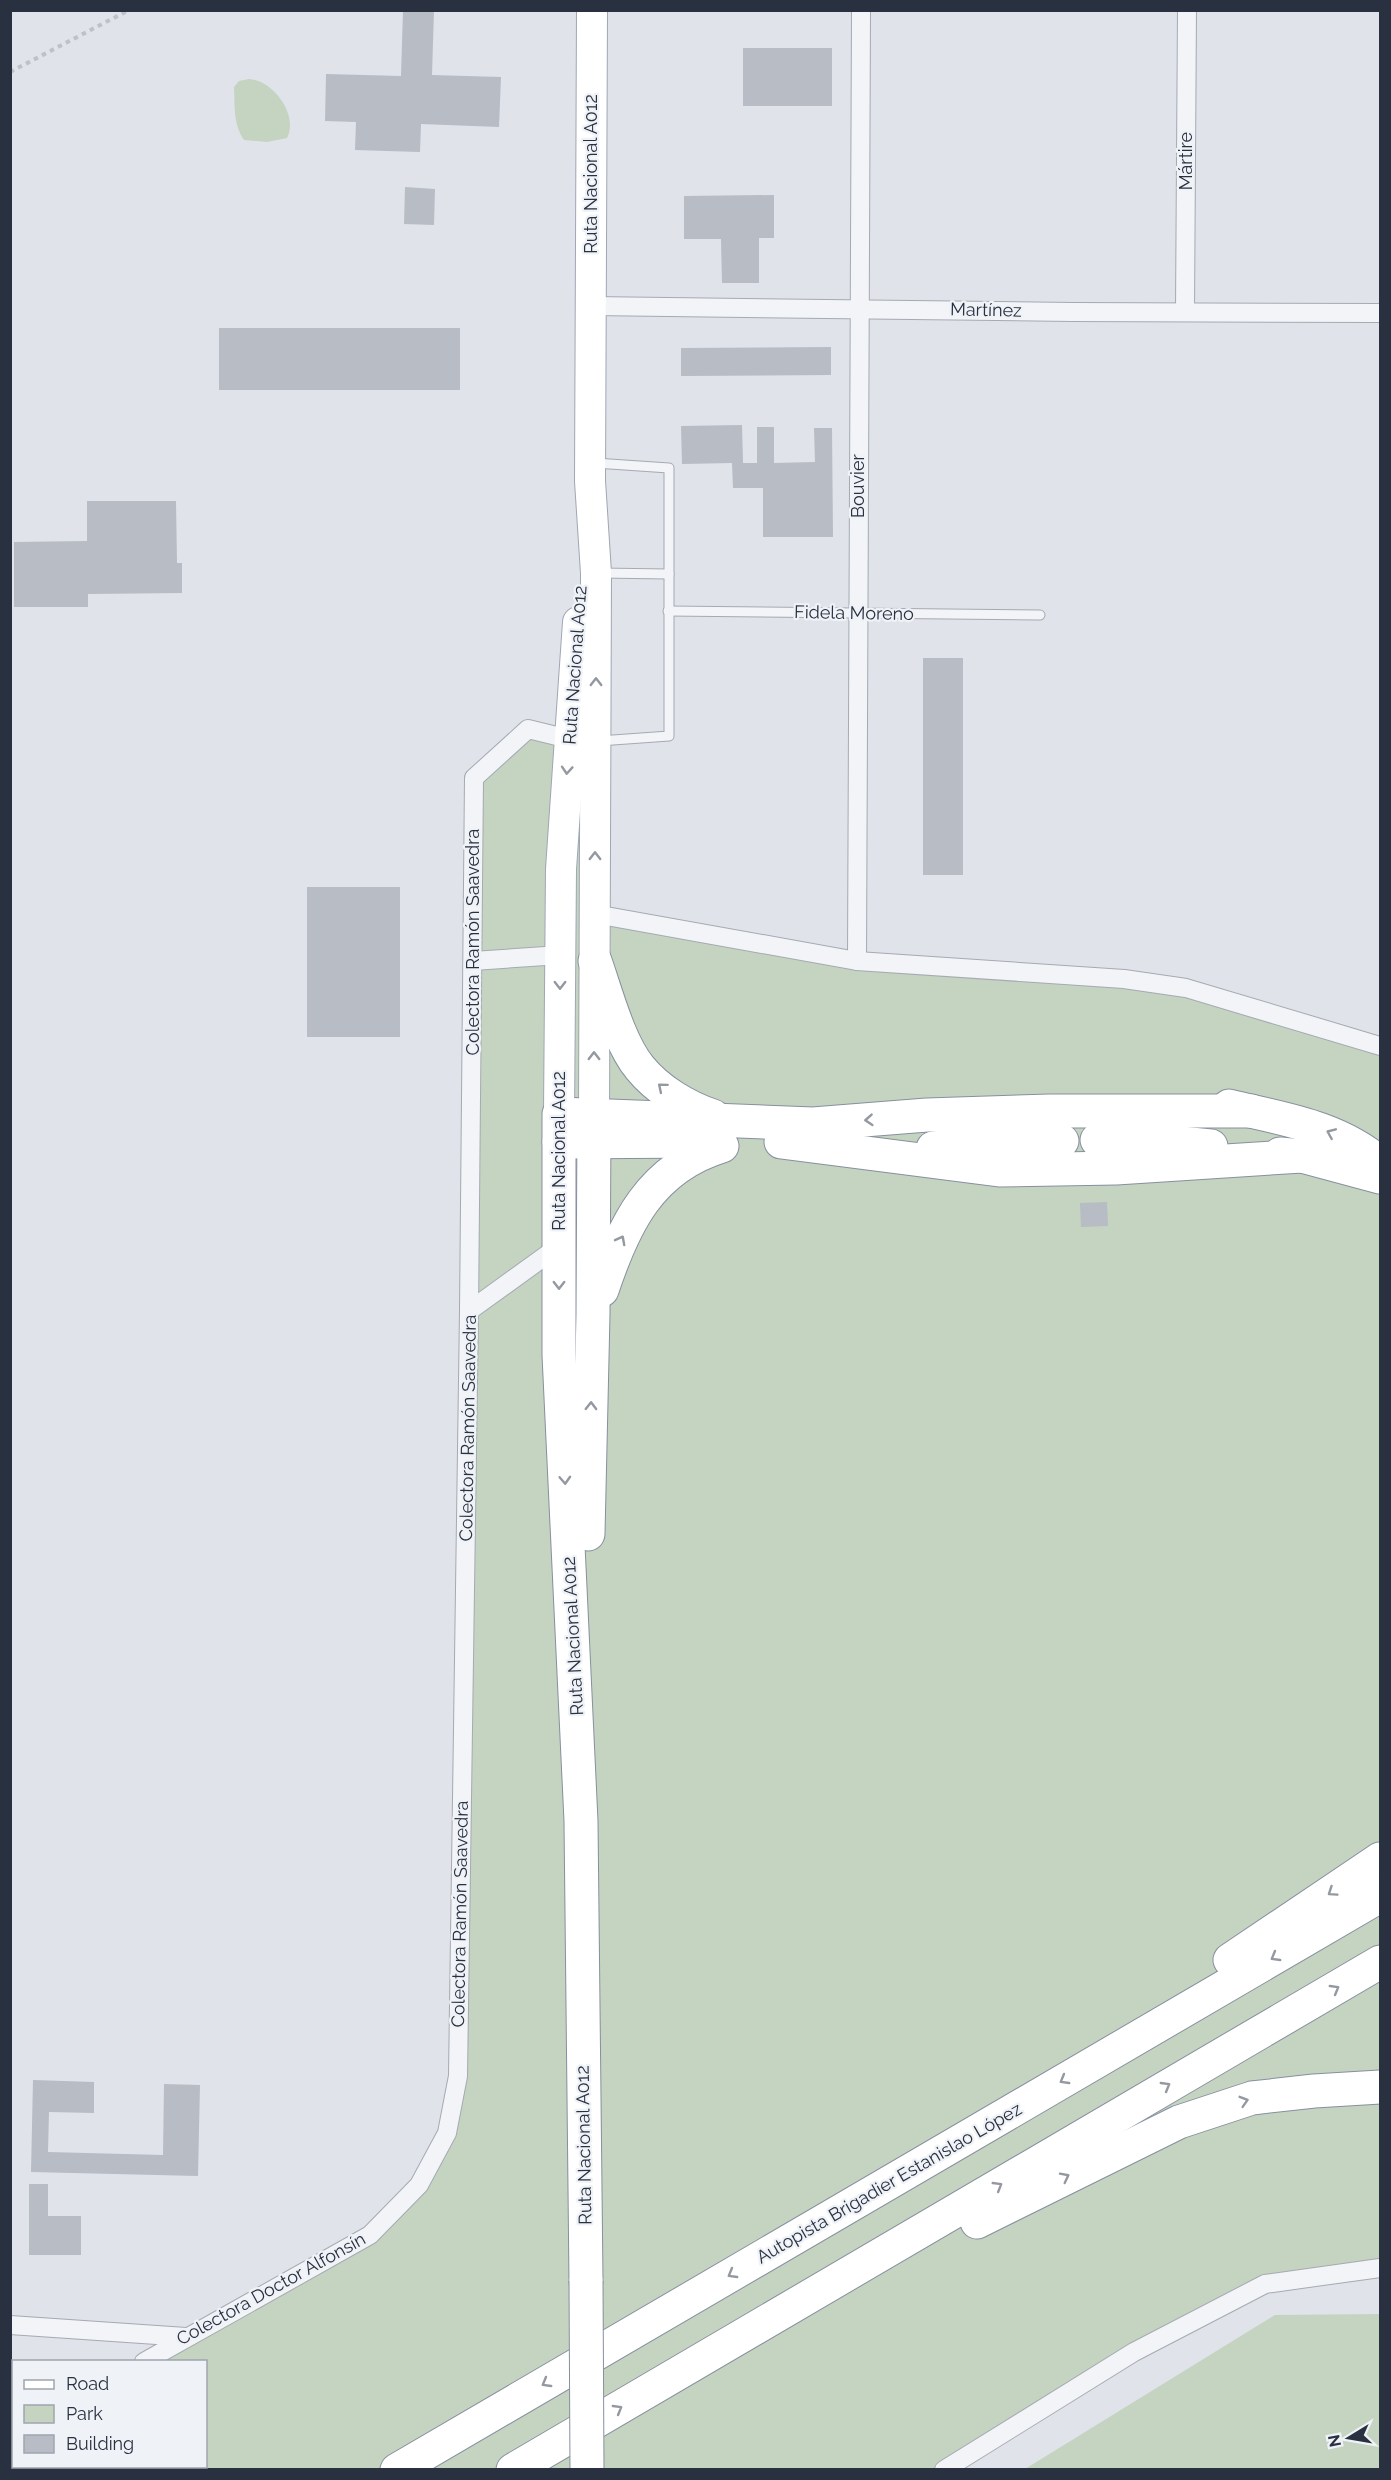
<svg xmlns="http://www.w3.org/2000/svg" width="1391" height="2480" font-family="Raleway,sans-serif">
  <rect width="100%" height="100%" fill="#e0e3e9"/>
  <!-- green -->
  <g fill="#c5d3c1">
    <path d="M249,79C273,80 299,115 287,138L267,142L244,140C233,124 235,106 234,87L239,81Z"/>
    <path d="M528,729L596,741L595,914L857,961L1124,979L1380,1046V2268L1265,2284L944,2469L11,2470L10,2439L13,2438L14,2466H206V2362L144,2361L370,2235L419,2185L447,2133L458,2075L474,778Z"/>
    <path d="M1380,2314V2469H1025L1275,2315Z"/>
  </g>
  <!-- building -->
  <g fill="#b7bcc5">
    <path d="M403,10H434L432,75L501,77L499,127L421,124L420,152L355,150L356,122L325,121L326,74L401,76Z"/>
    <rect x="743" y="48" width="89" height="58"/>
    <path d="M405,187L435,189L434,225L404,224Z"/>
    <path d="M774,195V238H759V283H722L721,239H684V196Z"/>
    <rect x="219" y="328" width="241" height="62"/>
    <path d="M831,347V375L681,376V348Z"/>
    <path d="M742,425L743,463H757V427H774V463L815,462L814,428H832L833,537H763V488H733L732,463L682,464L681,426Z"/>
    <path d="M87,501H176L177,563H182V593L88,594V607H14V542L87,541Z"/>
    <rect x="923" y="658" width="40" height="217"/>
    <rect x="307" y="887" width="93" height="150"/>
    <path d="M1107,1202L1108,1226L1081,1227L1080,1203Z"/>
    <path d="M33,2080L94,2082V2113L49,2112L48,2152L163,2155L164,2084L200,2085L198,2176L31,2172Z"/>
    <path d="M29,2184H48V2216H81V2255H29Z"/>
  </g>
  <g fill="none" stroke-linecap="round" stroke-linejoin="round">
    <defs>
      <g id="lane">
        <path d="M595,463L669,468V736L599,741"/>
        <path d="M599,573L669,574"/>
        <path d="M668,611L1040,615"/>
      </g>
      <g id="street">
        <path d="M591,306L1073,312L1380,313"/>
        <path d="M1185,311L1187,10"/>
        <path d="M595,914L857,961L1124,979L1186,988L1380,1046"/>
        <path d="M473,961L560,955"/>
        <path d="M857,961L861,10"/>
        <path d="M469,1311L559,1246"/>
        <path d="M10,2325L186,2337"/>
        <path d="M144,2362L370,2235L419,2185L447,2133L458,2076L469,1311L474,778L528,729L569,739"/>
        <path d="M10,2439L14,2438"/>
        <path d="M944,2470L1134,2352L1265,2284L1380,2268"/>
      </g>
      <g id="primary">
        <path d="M592,10L590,481L596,573L594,1115"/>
        <path d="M559,1114L561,869L578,622"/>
      </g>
      <g id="highway">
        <path d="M595,961C606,992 619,1043 640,1068C658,1090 686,1107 713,1116"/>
        <path d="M1229,1106C1282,1119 1337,1126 1380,1163"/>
        <path d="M1097,1140H1149L1211,1146"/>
        <path d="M559,1142L703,1141"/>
        <path d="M781,1142L999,1170L1116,1168L1302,1156"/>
        <path d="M933,1148L999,1141H1062"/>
        <path d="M1280,1154L1302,1156L1380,1177"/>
        <path d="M602,1290C624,1224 650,1168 722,1146"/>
        <path d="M588,1534L593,1314L594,1121"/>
        <path d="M1230,1960L1380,1859"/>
        <path d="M977,2222L1179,2122L1252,2098L1314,2091L1380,2087"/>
        <path d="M586,2281L581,1821L559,1355V1114L813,1124L927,1115L1050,1111H1251"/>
        <path d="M397,2470L1380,1896"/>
        <path d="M513,2470C803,2302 1090,2129 1380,1962"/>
      </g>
    </defs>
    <!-- lane casing -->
    <use href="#lane" stroke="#a5aab3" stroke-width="11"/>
    <!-- street casing -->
    <use href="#street" stroke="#a5aab3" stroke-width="20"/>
    <!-- primary casing -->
    <use href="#primary" stroke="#9fa7b4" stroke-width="32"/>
    <!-- highway casing -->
    <use href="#highway" stroke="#87909f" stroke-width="35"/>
    <!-- path -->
    <path stroke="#bec1c7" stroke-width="4" stroke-dasharray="4.5 4.5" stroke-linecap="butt" d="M10,72L129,10"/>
    <!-- lane -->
    <use href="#lane" stroke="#f2f4f7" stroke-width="9"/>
    <!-- street -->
    <use href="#street" stroke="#f2f4f7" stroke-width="18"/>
    <!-- primary -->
    <use href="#primary" stroke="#fff" stroke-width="30"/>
    <!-- highway -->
    <use href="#highway" stroke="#fff" stroke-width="33"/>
    <defs>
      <path id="highway-bridge" d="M586,2281L587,2470"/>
    </defs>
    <!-- highway-bridge casing -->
    <use href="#highway-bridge" stroke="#87909f" stroke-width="35" stroke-linecap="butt"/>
    <!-- highway-bridge -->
    <use href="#highway-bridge" stroke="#fff" stroke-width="33"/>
  </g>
  <!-- one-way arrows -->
  <defs><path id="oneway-chevron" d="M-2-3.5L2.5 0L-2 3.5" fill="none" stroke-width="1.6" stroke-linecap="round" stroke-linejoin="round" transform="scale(1.5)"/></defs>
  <g stroke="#9498a0">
    <use href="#oneway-chevron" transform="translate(596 682) rotate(-90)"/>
    <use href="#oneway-chevron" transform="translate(567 770) rotate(94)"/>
    <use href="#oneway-chevron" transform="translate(595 856) rotate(-90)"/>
    <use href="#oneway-chevron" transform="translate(560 985) rotate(90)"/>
    <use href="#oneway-chevron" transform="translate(594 1056) rotate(-90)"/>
    <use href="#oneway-chevron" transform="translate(662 1087) rotate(-140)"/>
    <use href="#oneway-chevron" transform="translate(869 1120) rotate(176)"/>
    <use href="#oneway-chevron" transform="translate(1331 1133) rotate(-157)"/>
    <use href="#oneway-chevron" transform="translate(621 1240) rotate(-62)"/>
    <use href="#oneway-chevron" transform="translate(559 1285) rotate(90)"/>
    <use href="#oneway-chevron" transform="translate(591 1406) rotate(-89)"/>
    <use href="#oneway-chevron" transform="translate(565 1480) rotate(87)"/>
    <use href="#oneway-chevron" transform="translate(1332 1892) rotate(146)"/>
    <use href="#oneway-chevron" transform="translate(1275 1957) rotate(150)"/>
    <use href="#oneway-chevron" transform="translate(1335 1989) rotate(-30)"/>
    <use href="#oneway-chevron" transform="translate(1064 2080) rotate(150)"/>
    <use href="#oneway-chevron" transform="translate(1166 2086) rotate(-30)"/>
    <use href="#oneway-chevron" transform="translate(1244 2101) rotate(-17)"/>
    <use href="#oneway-chevron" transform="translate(1065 2177) rotate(-27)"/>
    <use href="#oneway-chevron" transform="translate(998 2186) rotate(-31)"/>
    <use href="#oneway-chevron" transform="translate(732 2274) rotate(150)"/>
    <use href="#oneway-chevron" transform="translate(546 2383) rotate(150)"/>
    <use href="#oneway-chevron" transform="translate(618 2409) rotate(-30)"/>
  </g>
  <g text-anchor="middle" stroke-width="4.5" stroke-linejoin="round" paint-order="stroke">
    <!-- street labels -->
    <g font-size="18" fill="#293040" stroke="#eff2f6">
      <text transform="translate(1186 161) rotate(-90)" y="6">Mártire</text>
      <text transform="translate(591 174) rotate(-90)" y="6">Ruta Nacional A012</text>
      <text transform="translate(986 310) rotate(1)" y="6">Martínez</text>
      <text transform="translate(858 486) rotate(-90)" y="6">Bouvier</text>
      <text transform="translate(854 613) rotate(1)" y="6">Fidela Moreno</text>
      <text transform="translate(575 665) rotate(-86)" y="6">Ruta Nacional A012</text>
      <text transform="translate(473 942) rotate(-90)" y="6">Colectora Ramón Saavedra</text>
      <text transform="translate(559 1151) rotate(-90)" y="6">Ruta Nacional A012</text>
      <text transform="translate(468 1428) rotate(-89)" y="6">Colectora Ramón Saavedra</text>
      <text transform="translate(573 1636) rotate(-93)" y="6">Ruta Nacional A012</text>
      <text transform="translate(460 1914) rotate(-89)" y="6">Colectora Ramón Saavedra</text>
      <text transform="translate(584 2145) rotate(-91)" y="6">Ruta Nacional A012</text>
      <text transform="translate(889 2183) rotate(-30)" y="6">Autopista Brigadier Estanislao López</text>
      <text transform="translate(271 2289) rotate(-29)" y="6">Colectora Doctor Alfonsín</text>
    </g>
  </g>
  <!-- border -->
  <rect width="1391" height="2480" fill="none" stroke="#293040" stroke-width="24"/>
  <!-- legend -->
  <rect x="12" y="2360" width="195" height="108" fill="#eff2f6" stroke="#a0a4ad" stroke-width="1.5"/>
  <rect x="24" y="2380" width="30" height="9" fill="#ffffff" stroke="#a0a4ad" stroke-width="1.5"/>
  <text x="66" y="2390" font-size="18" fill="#293040">Road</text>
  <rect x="24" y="2405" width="30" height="18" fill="#c5d3c1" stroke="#a0a4ad" stroke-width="1.5"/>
  <text x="66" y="2420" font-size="18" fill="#293040">Park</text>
  <rect x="24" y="2435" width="30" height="18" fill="#b7bcc5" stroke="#a0a4ad" stroke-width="1.5"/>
  <text x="66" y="2450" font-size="18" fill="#293040">Building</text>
  <!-- north arrow -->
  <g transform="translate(1349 2438) rotate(259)" stroke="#eff2f6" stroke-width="4.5" paint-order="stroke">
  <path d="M0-4.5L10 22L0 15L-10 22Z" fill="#293040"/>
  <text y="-9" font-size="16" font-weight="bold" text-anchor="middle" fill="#293040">N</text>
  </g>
</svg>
